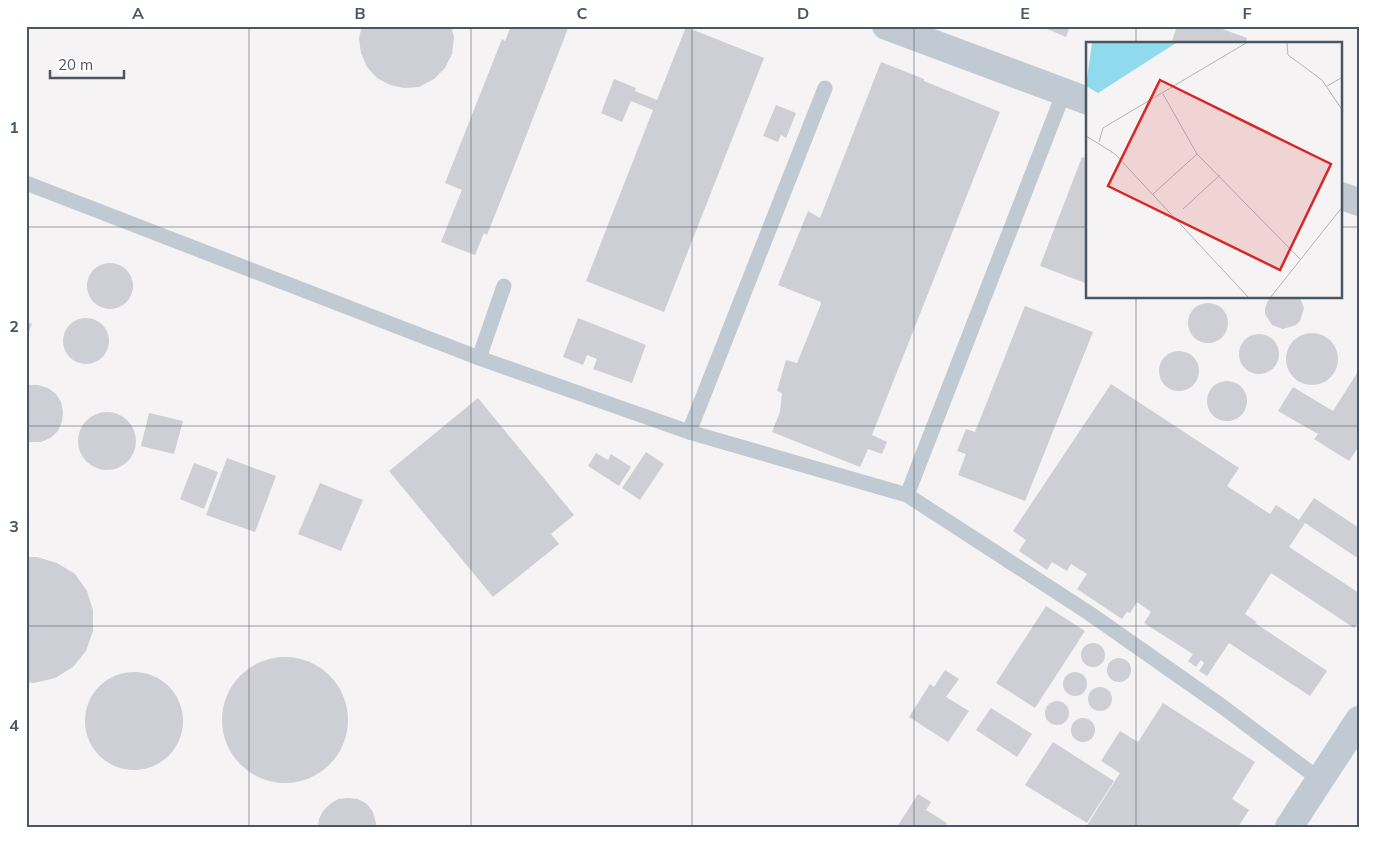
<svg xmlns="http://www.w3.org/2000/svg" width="1385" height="853" font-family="Mulish,sans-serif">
  <rect width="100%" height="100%" fill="#f5f3f3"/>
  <!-- building -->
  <g fill="#cdcfd5">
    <path d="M362,26H451L454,37L452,54L445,68L434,79L419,87L404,88L390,85L377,78L367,67L361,53L359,38Z"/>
    <path d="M511,26H569L499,205L487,235L484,233L475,255L441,242L462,190L445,183L502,39L505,41Z"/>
    <path d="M1040,26H1070L1066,37Z"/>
    <path d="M1177,26H1214L1247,38L1245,44H1171Z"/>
    <path d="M686,27L764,58L664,312L586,281L653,110L631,101L622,122L601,113L614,79L636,88L635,91L657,100Z"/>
    <path d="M881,62L924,79V81L1000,112L872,435L887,442L882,454L868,449L860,467L772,432L780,412L782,393L777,391L786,360L797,363L821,304V302L778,285L808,211L820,218Z"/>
    <path d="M776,105L796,113L786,138L781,135L778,142L763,136Z"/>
    <path d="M1082,157L1088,159V284L1040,266Z"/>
    <circle cx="110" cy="286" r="23"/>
    <path d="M1269,298H1300L1304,308L1300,321L1296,325L1283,329L1272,325L1265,314V308Z"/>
    <circle cx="1208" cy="323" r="20"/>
    <path d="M1025,306L1093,332L1025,501L958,475L966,454L957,451L966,429L975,432Z"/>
    <circle cx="86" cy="341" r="23"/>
    <path d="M578,318L646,345L632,383L593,369L597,359L587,355L583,365L563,357Z"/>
    <path d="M26,322L32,324L26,338Z"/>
    <circle cx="1312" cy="359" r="26"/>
    <circle cx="1259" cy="354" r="20"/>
    <circle cx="1179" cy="371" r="20"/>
    <path d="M1359,370V446L1349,461L1314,439L1318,434L1278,411L1293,387L1333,411Z"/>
    <circle cx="1227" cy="401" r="20"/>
    <path d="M1111,384L1239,468L1227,486L1270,514L1276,505L1299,520L1314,498L1359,528V559L1305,523L1289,547L1359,593V621L1354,628L1271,573L1245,614L1257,622L1255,623L1327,671L1310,696L1229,643L1207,676L1199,671L1204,663L1201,660L1196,667L1188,661L1193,654L1144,623L1151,612L1137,602L1130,613L1127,612L1122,619L1077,589L1087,574L1071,564L1067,571L1052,562L1047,570L1019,551L1026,540L1013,531Z"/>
    <path d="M29,385H38L48,388L56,394L61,402L63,412L62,422L58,431L50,438L41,442H26V386Z"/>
    <path d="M478,398L574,515L551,534L559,544L493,597L389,471Z"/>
    <circle cx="107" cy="441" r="29"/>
    <path d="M149,413L183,421L174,454L141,446Z"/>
    <path d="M646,452L664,464L640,500L622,488Z"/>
    <path d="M596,453L608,460L611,454L631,467L619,486L588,466Z"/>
    <path d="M227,458L276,476L255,532L206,515Z"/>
    <path d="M194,463L218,472L204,509L180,499Z"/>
    <path d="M320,483L363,500L341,551L298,534Z"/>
    <path d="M26,557H37L57,563L75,574L87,591L93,610V631L86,651L73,667L55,678L34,683L26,682Z"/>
    <path d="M1046,606L1085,631L1035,708L996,683Z"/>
    <circle cx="1093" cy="655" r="12"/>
    <circle cx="285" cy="720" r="63"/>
    <circle cx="1119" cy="670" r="12"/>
    <path d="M945,670L959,679L946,697L969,711L948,742L909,717L930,684L934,687Z"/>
    <circle cx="1075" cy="684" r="12"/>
    <circle cx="134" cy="721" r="49"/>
    <circle cx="1100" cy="699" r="12"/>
    <circle cx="1057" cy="713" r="12"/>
    <path d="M1163,703L1255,762L1232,799L1249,810L1238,827H1086L1120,773L1101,761L1120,731L1138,742Z"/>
    <path d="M991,708L1032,734L1017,757L976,730Z"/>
    <circle cx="1083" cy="730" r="12"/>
    <path d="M1053,742L1114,781L1087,823L1025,785Z"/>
    <path d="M918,794L931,802L926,810L947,823L945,827H897Z"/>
    <path d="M348,798L358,799L367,804L373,812L377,827H318L319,819L323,811L330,804L338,799Z"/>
  </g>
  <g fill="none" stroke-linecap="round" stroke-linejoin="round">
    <!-- service -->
    <g stroke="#c1cad2" stroke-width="15">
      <path d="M26,183L479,358L689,432L907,495L1089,613L1223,707L1319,779"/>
      <path d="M479,358L504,286"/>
      <path d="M689,432L825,88"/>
      <path d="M907,495L1064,92"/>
    </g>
    <!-- minor -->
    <path stroke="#c1cad2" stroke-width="28" d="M1289,827L1359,720"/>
    <!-- tertiary -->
    <g stroke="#c1cad2" stroke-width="28">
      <path d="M886,26L1088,101"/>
      <path d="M1341,196L1359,202"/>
    </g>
  </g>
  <!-- grid -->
  <path fill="none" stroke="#4a5661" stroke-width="1" stroke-opacity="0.55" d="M249,26V827M471,26V827M692,26V827M914,26V827M1136,26V44M26,227H1088M1341,227H1359M1136,298V827M26,426H1359M26,626H1359"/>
  <!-- overview -->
  <g transform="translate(1086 42)">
    <rect width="256" height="256" fill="#f5f3f3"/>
    <path d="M6,1H90L12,51L0,44Z" fill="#90daee"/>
    <path fill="none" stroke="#b1b4b9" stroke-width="1" d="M201,1L202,13L236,38L257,69M241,44L257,35M77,52L111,112L215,218M0,94L29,112L163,256M13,100L17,86L160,1M67,152L111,112M97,167L134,133M184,256L257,164"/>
    <path fill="#d62828" fill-opacity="0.15" stroke="#d62828" stroke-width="2.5" d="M74,38L245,122L194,228L22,144Z"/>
    <rect width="256" height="256" fill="none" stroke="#4a5661" stroke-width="2.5"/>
  </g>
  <!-- border -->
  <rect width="1385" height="853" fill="none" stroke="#ffffff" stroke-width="55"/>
  <!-- scale -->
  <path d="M50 70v8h74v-8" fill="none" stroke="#4a5661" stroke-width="2.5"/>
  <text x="58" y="70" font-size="15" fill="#4a5661" stroke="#ffffff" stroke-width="4" paint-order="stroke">20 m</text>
  <rect x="28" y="28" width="1330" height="798" fill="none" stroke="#4a5661" stroke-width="2"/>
  <g font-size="16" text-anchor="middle" font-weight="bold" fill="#4a5661">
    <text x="138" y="19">A</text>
    <text x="360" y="19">B</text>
    <text x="582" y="19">C</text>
    <text x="803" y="19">D</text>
    <text x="1025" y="19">E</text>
    <text x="1247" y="19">F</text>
    <text x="14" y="133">1</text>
    <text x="14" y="332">2</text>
    <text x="14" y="532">3</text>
    <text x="14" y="731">4</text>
  </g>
</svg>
